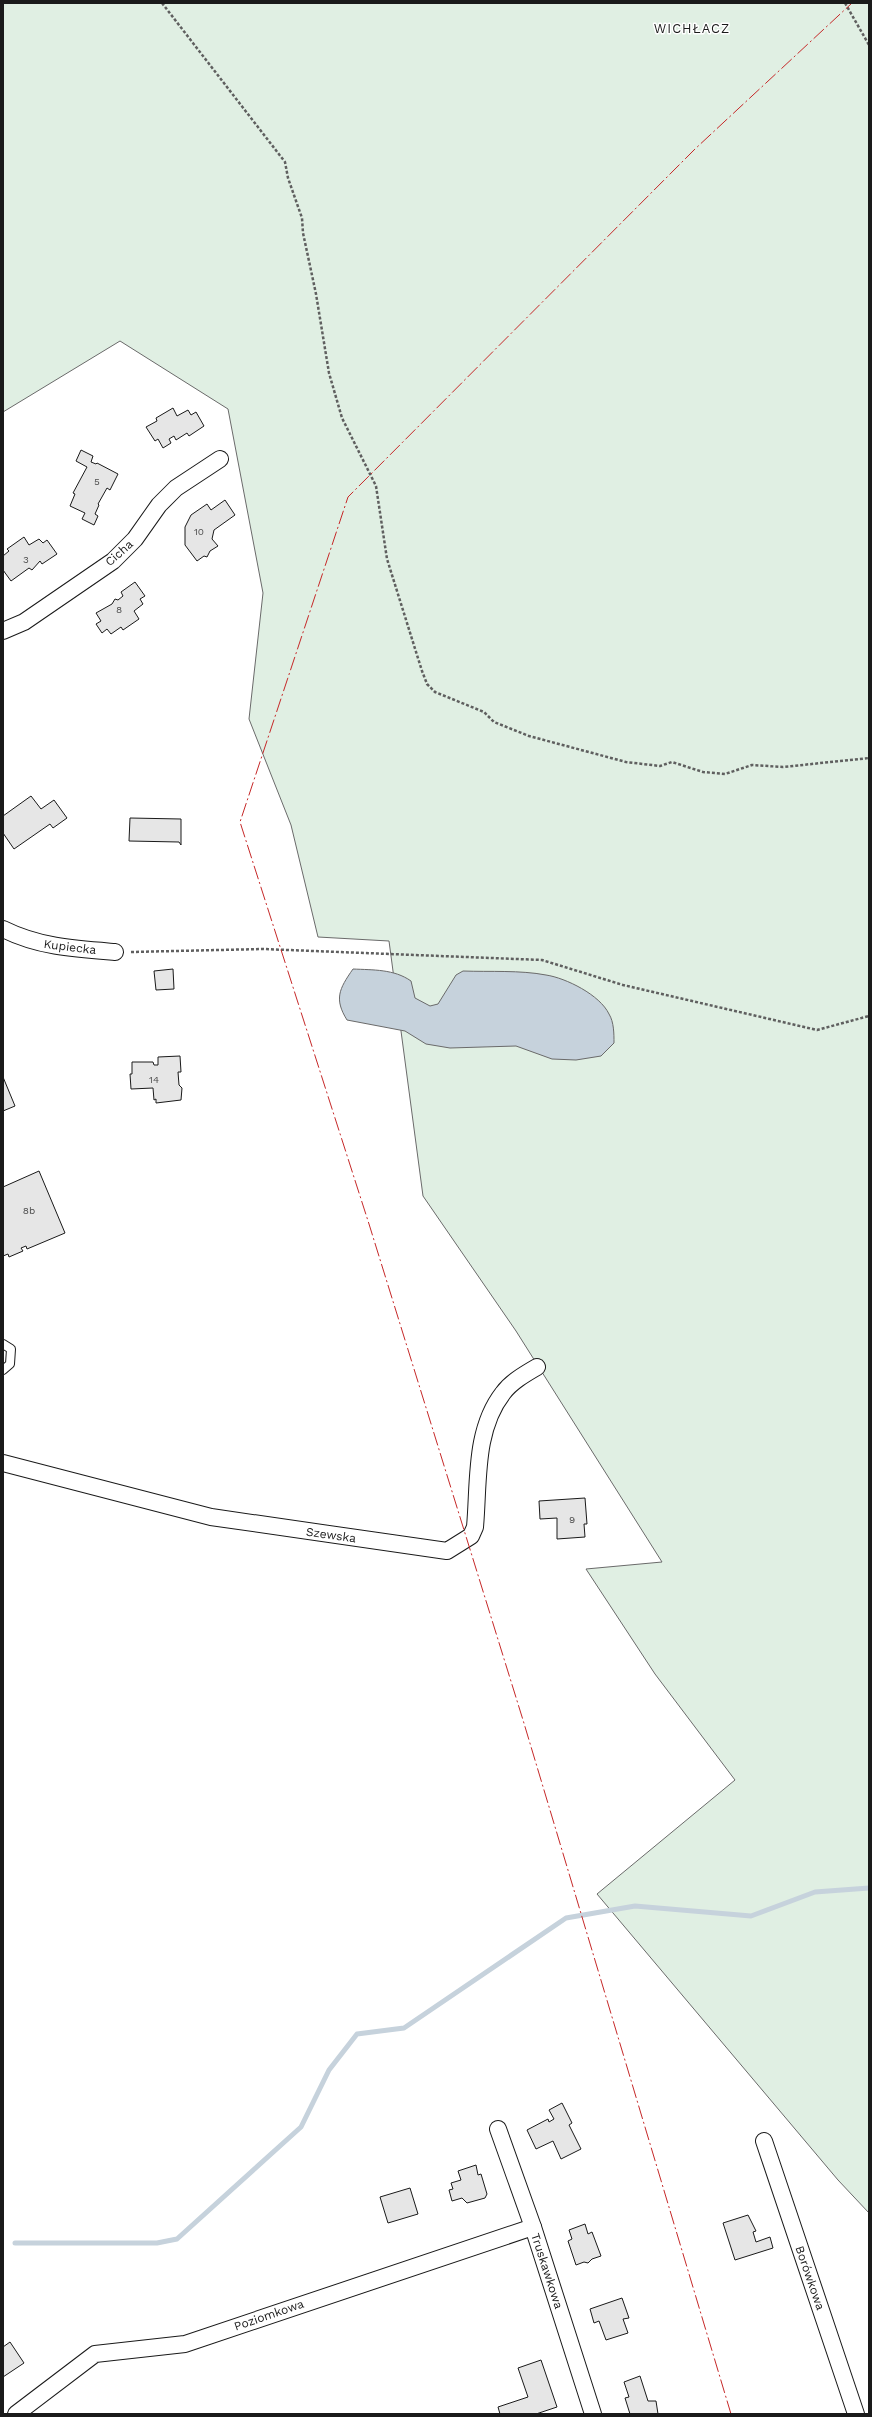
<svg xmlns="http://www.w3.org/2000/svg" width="872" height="2417" font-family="'Work Sans',sans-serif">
  <rect width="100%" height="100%" fill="#fff"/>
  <!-- green -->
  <path fill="#e0efe3" stroke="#6a6a6a" d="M3,3H869V2213L838,2180L597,1894L735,1780L655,1674L586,1569L662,1562L516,1331L423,1196L389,941L318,937L291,825L249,719L263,593L228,409L120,341L3,412Z"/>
  <!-- water -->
  <path fill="#c6d2dc" stroke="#6a6a6a" d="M353,969C373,970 394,969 411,981L415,998L430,1006L438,1004L456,975L463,971C490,972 520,970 546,975C566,978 600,995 609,1014C614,1022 614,1034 614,1043L601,1056L576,1060L552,1059L516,1046L450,1048L426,1044L405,1031L347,1020C334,999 339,989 353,969Z"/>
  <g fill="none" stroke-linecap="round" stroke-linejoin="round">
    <!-- stream -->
    <path stroke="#c6d2dc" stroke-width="5" d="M15,2243H157L177,2239L301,2127L329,2070L357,2034L404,2028L566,1918L635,1906L751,1916L815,1892L869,1888"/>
  </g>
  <!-- building -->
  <g fill="#e6e6e6" stroke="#1a1a1a">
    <path d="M173,408L177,416L188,410L191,415L196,412L204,426L189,436L187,433L176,440L174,436L169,439L171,443L163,448L158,439L155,441L146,427L157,421L156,418Z"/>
    <path d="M81,450L93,456L91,462L96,464L97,463L118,474L110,490L107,488L98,504L99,505L95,514L98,516L94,525L82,519L85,513L70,506L75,494L73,493L87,467L76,461Z"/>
    <path d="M225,500L235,515L214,530L212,539L218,546L210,551L207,557L204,556L197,561L185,545V527L191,515L207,504L211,510Z"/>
    <path d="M24,537L29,545L39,539L43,543L47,540L57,554L42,564L40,561L32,570L29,568L11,581L3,570V556L9,551L7,549Z"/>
    <path d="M135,582L145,596L140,599L143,604L134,611L139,619L123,630L121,627L111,634L107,629L102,633L96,624L101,621L96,613L112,604L115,599L118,600L123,596L121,592Z"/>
    <path d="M31,796L41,809L54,800L67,818L53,828L50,824L14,849L3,833V816Z"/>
    <path d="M130,818L181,819V845L179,842L129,841Z"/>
    <path d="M173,969L174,989L156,990L154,971Z"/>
    <path d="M180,1056L181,1072H178L179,1085L182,1088L181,1100L156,1103V1099L154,1100L153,1088L131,1089L130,1074H132V1062H153L154,1065H158V1057Z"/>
    <path d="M3,1077L15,1106L3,1111Z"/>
    <path d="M39,1171L65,1233L27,1249L26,1246L21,1248L23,1251L9,1257L8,1254L3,1256V1187Z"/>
    <path d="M585,1498L587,1524H584L585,1537L557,1539V1518L540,1519L539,1501Z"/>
    <path d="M562,2103L572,2123L569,2125L581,2149L561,2159L553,2141L536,2149L527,2130L548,2119L549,2122L554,2119L549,2110Z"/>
    <path d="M476,2165L478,2175L481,2174L487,2194L485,2198L467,2203L462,2198L452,2201L449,2190L453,2189L451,2183L461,2180L458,2171Z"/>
    <path d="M410,2188L418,2214L388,2223L380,2197Z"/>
    <path d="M748,2215L756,2231L753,2232L756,2242L770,2237L773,2248L735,2260L723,2223Z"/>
    <path d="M585,2224L588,2234L592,2232L601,2256L592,2259L588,2263L584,2262L576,2265L568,2241L572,2239L569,2230Z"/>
    <path d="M622,2298L629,2318L623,2319L628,2333L606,2340L599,2321L594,2323L590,2309Z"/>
    <path d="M10,2342L24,2363L3,2377V2347Z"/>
    <path d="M541,2360L557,2407L536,2414H500L498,2407L528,2397L518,2368Z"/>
    <path d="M640,2376L648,2401H656L658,2414H630L625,2398L629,2397L624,2382Z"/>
  </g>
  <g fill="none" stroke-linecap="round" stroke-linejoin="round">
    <defs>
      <path id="lane" d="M3,1344L11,1349L10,1364L3,1370"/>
      <g id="street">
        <path d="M3,631L24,622L113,561L135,539L159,505L176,488L220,459"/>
        <path d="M3,929C39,947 75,949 115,952"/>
        <path d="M3,1463L211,1517L447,1551L471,1536L475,1527C479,1483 474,1430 503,1393C511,1382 525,1374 537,1367"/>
        <path d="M498,2129L533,2227L593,2414"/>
        <path d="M764,2141L856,2414"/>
        <path d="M16,2414L95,2354L185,2344L533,2227"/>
      </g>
    </defs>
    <!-- lane casing -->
    <use href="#lane" stroke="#1a1a1a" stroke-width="10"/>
    <!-- street casing -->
    <use href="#street" stroke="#1a1a1a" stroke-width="18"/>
    <!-- path -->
    <g stroke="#5f5f5f" stroke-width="2.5" stroke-dasharray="3 2" stroke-linecap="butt">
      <path d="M162,3L285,162L288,178L302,218L303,233L316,294L329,373L342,418L376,486L387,559L422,671L427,684L435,692L484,712L494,722L529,736L626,762L660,766L672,762L703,772L725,774L752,765L783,767L869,758"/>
      <path d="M845,3L869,45"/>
      <path d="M131,952L263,949L542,960L623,985L817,1030L869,1016"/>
    </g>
    <!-- lane -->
    <use href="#lane" stroke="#fff" stroke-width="8"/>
    <!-- street -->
    <use href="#street" stroke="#fff" stroke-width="16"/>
    <!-- power -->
    <path stroke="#c62828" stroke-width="1" stroke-dasharray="14 3 2 3" stroke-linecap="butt" d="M731,2414L523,1720L369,1224L240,822L348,497L695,149L852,3"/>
  </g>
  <g text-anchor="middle" stroke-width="3" stroke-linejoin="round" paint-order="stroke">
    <!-- number labels -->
    <g font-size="10" fill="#4d4d4d">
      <text x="97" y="485">5</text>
      <text x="199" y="535">10</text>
      <text x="26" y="563">3</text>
      <text x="119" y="613">8</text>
      <text x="154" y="1083">14</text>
      <text x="29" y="1214">8b</text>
      <text x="572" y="1523">9</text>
    </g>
    <!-- street labels -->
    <g font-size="12" fill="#1a1a1a" stroke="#fff">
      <text transform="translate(119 553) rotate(-42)" y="4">Cicha</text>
      <text transform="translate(70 947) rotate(7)" y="4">Kupiecka</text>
      <text transform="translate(331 1535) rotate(8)" y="4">Szewska</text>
      <text transform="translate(547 2271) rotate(72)" y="4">Truskawkowa</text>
      <text transform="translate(810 2278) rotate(71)" y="4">Borówkowa</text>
      <text transform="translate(269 2315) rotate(-19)" y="4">Poziomkowa</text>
    </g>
    <!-- neighbourhood labels -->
    <g font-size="13" letter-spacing="1" fill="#1a1a1a" stroke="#fff">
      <text x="692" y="33">WICHŁACZ</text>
    </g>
  </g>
  <!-- border -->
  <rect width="872" height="2417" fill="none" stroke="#1a1a1a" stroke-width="8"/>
</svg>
